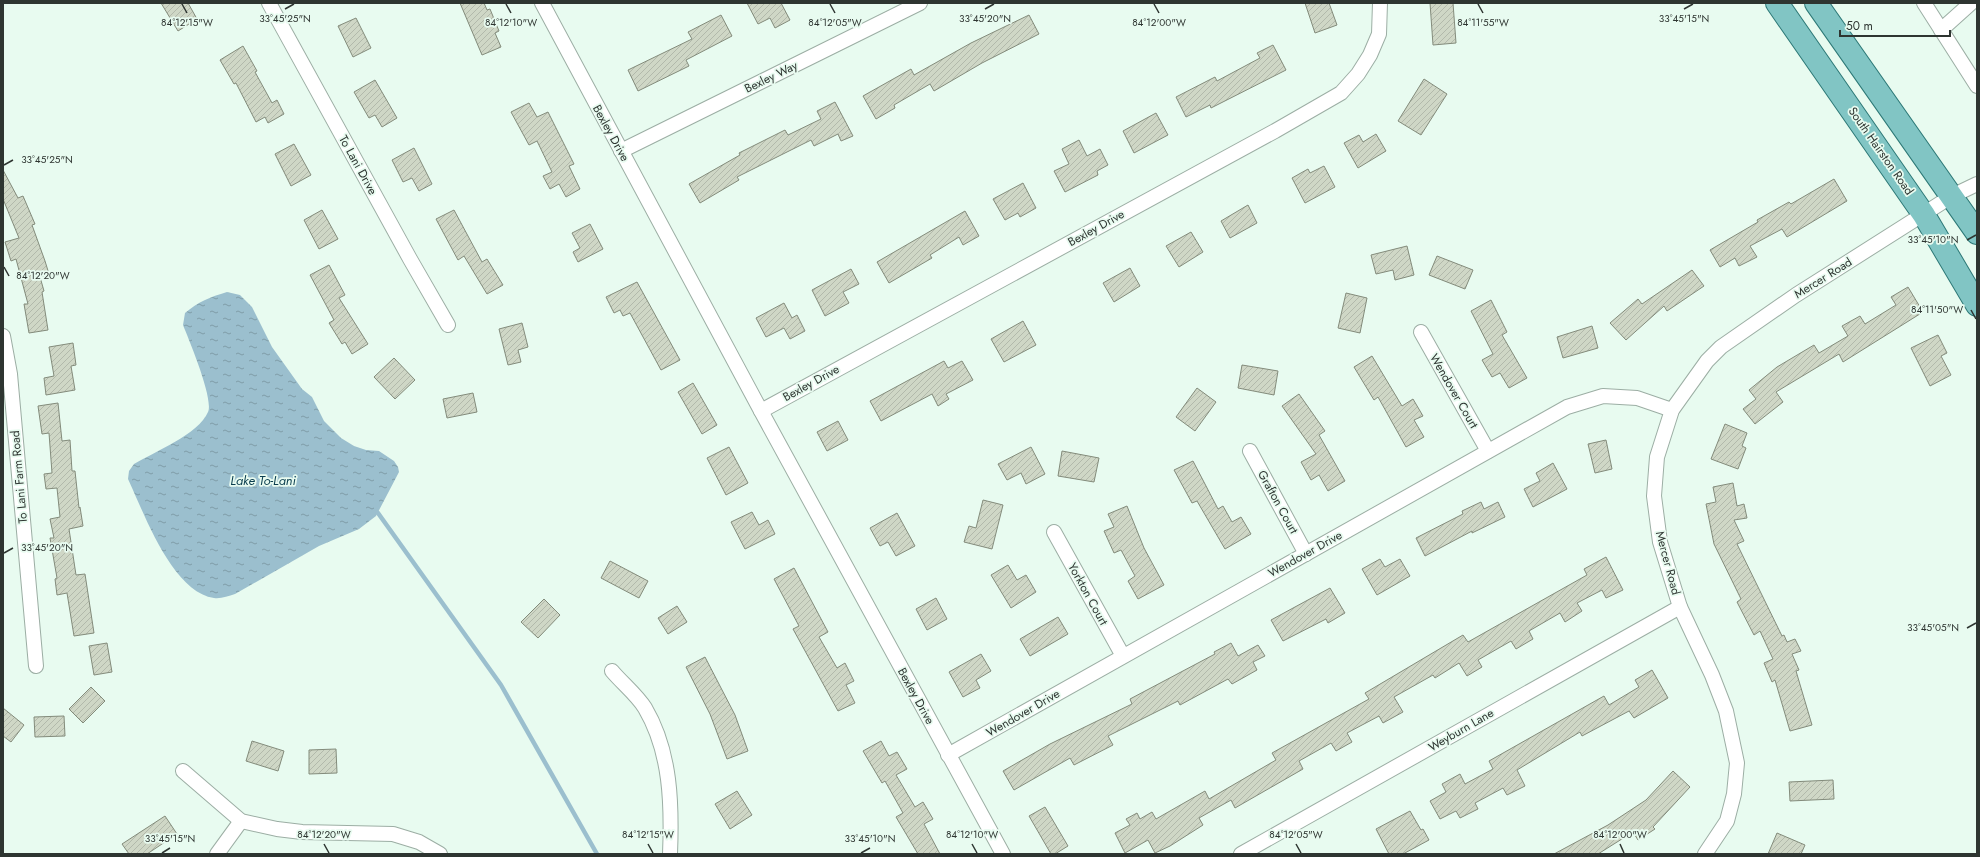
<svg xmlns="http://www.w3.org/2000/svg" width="1980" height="857" font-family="Jost,sans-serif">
  <defs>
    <pattern id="water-ripples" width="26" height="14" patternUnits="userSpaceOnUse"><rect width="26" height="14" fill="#9bbfce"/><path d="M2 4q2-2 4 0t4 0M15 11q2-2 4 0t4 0" fill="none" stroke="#7f9ca8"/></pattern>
    <pattern id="building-hatch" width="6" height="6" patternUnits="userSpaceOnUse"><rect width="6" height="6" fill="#cfd7c6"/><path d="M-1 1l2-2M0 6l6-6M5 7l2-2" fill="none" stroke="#b2b9ab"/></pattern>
  </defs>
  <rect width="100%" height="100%" fill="#e8fbf0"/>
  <!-- water -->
  <path fill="url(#water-ripples)" d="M227,292L240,295L252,307L272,347L302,389L312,397L324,421L341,438L354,446L366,450L379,451L394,461L398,467L399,472L376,516L359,529L319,546L235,594C228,596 221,599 214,598C172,592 144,513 128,479L129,471L134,464C154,452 199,434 208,412C214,399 189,340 183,325L185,313C198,302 210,297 227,292Z"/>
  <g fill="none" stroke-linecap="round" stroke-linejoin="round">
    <!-- stream -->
    <path stroke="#9bbfce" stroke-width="4.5" d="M378,513L501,685L597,854"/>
  </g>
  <!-- building -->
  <g fill="url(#building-hatch)" stroke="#838b7b">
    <path d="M161,3H188L197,19L178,31Z"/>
    <path d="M460,3H484L487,10L490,9L499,31L495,33L501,47L482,55Z"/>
    <path d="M747,3H781L790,20L775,28L770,18L758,24Z"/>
    <path d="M1305,3H1329L1337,25L1315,33Z"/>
    <path d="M1430,3H1453L1456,43L1433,45Z"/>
    <path d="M721,15L732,36L686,60L689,66L638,91L628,70L692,39L688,32Z"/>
    <path d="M1029,15L1039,34L982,63L934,91L930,84L894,105L895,108L876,119L863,96L911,69L914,75L971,43Z"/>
    <path d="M356,18L371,48L353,57L338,26Z"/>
    <path d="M1273,45L1286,70L1211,108L1210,105L1186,117L1176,97L1215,77L1217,81L1260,58L1257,53Z"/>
    <path d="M243,46L257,71L255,72L272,103L277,100L284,114L268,123L265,117L256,122L236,83L234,84L220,60Z"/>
    <path d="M1424,79L1447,94L1421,135L1398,121Z"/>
    <path d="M375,80L397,118L382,127L375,115L369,118L354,92Z"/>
    <path d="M835,102L853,136L841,141L838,134L814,146L811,140L737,177L739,180L700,203L689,184L740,155L739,153L785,130L788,135L821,119L817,111Z"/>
    <path d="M529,103L537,117L548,112L574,164L569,166L580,189L566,197L559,184L550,189L543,176L552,172L537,141L529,145L511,112Z"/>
    <path d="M1156,113L1168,135L1134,153L1123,131Z"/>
    <path d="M1376,134L1386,151L1358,168L1344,143L1359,135L1363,142Z"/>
    <path d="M1079,140L1087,156L1100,149L1108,165L1097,171L1098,175L1065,192L1054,171L1069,164L1062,149Z"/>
    <path d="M294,144L311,175L291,186L275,154Z"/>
    <path d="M414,148L432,184L419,191L412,178L403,182L392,160Z"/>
    <path d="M1324,166L1335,187L1305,203L1292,178L1308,169L1310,173Z"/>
    <path d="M3,170L18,198L23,196L35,224L32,225L45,261L49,274L40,277L44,291L42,292L48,330L29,333L24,304H28L16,259L11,261L5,242L19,238L3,199Z"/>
    <path d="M1834,179L1847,201L1787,237L1782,229L1750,246L1757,257L1739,266L1735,258L1720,267L1710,250L1758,222L1757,220L1789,202L1791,204Z"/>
    <path d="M1023,183L1036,208L1020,217L1018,213L1005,220L993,199Z"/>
    <path d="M1248,205L1257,223L1230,238L1221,221Z"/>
    <path d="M322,210L338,239L319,249L304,220Z"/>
    <path d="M454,210L482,262L487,259L503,285L487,294L464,256L458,260L436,219Z"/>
    <path d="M965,211L979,236L963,245L959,237L930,255L932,258L889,283L877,262Z"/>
    <path d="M590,224L603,249L578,262L573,252L580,248L572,233Z"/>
    <path d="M1191,232L1203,252L1179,267L1166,246Z"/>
    <path d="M1407,246L1414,275L1395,280L1393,270L1376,274L1371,255Z"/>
    <path d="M1437,256L1473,270L1465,289L1429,275Z"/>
    <path d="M329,265L345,295L339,298L368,344L352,354L345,342L342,344L329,323L334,320L310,275Z"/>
    <path d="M1130,268L1140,286L1114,302L1103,283Z"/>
    <path d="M851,269L859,284L843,292L849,303L825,316L812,290Z"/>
    <path d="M1692,270L1704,286L1667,311L1664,306L1626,340L1610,323L1638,299L1642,304Z"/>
    <path d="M637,282L680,360L661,370L630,313L623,316L620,310L614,313L606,297Z"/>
    <path d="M1908,287L1923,312L1843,362L1839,354L1776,392L1783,402L1755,424L1743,409L1756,399L1749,390L1777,367L1814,345L1819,353L1848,336L1842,326L1860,316L1865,324L1896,305L1891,297Z"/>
    <path d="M1346,293L1367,298L1360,333L1338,328Z"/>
    <path d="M1491,300L1507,332L1502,335L1527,378L1509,388L1500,373L1492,377L1482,360L1493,354L1471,311Z"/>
    <path d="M784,303L792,318L797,315L805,331L790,339L784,328L766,337L756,318Z"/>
    <path d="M1023,321L1036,345L1004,362L991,339Z"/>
    <path d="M522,323L528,347L518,350L521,362L508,365L499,329Z"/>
    <path d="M1592,326L1598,348L1563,358L1557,337Z"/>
    <path d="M1938,335L1947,353L1941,356L1951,375L1930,386L1911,348Z"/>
    <path d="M73,343L76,365L71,366L75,390L46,395L44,378L54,376L49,347Z"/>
    <path d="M1372,356L1402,406L1413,399L1423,416L1414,420L1424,437L1406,447L1378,397L1374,400L1354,367Z"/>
    <path d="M394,358L415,380L395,399L374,377Z"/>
    <path d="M944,361L948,368L962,361L973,380L946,394L949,399L938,406L932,394L881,421L870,401Z"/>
    <path d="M1242,365L1278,371L1274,395L1238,388Z"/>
    <path d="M693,383L717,425L702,434L678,392Z"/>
    <path d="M1197,388L1216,402L1195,431L1176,417Z"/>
    <path d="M473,393L477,412L447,418L443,399Z"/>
    <path d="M1299,394L1325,431L1319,435L1345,481L1328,491L1319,475L1311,480L1301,462L1316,454L1282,406Z"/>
    <path d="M58,403L62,441L70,440L72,471H75L79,508L80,507L83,526L69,529L76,575L85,574L94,633L74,636L67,593L57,595L55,579L57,578L50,538H54L50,519L60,517L57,488L46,489L44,474L52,473L49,433L42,434L38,406Z"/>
    <path d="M838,421L848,440L827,451L817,432Z"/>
    <path d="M1725,424L1747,433L1742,446L1746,448L1738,469L1711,459Z"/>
    <path d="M1606,440L1612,469L1595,473L1588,444Z"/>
    <path d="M729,447L748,483L726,495L707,458Z"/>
    <path d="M1031,447L1045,474L1026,484L1021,473L1007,480L998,464Z"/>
    <path d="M1062,451L1099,458L1094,482L1058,476Z"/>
    <path d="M1193,461L1218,509L1223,506L1232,522L1241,517L1251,534L1225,549L1197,501L1192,503L1174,470Z"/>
    <path d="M1553,463L1567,489L1533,507L1524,489L1540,481L1536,473Z"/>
    <path d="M1733,483L1737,506L1744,504L1747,518L1734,520L1744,541L1737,544L1782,636L1784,635L1787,642L1795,639L1801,651L1792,654L1799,670L1796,671L1812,725L1790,731L1775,680L1772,682L1764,663L1773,659L1760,631L1754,635L1737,602L1741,599L1714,544L1706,504L1716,502L1713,487Z"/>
    <path d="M983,500L1003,505L992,549L964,542L969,526L976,528Z"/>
    <path d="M1481,502L1484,509L1498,502L1505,517L1472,533V531L1425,556L1416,538L1463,514L1462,511Z"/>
    <path d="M1127,506L1144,548L1164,585L1138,599L1128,581L1135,576L1121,550L1114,553L1104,531L1114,527L1108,514Z"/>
    <path d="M752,512L759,525L768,520L775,534L745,549L731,522Z"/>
    <path d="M897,513L915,546L896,556L888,542L880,546L870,528Z"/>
    <path d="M1606,557L1623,590L1606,598L1602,590L1577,603L1582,611L1565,622L1560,613L1529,631L1533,639L1516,649L1511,641L1478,660L1482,667L1467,676L1459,663L1435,678L1433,675L1394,697L1403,712L1383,723L1379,716L1347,733L1352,742L1336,751L1331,743L1299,761L1303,769L1235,808L1231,800L1199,818L1203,825L1170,846L1155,853L1148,840L1125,853L1115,833L1130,825L1126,819L1137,813L1140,819L1152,812L1156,819L1205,791L1209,799L1276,760L1272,753L1369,699L1365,693L1463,635L1468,642L1587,575L1584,569Z"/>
    <path d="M1380,559L1385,567L1400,559L1410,576L1377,595L1362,569Z"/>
    <path d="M610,561L648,581L639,598L601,578Z"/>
    <path d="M1008,565L1017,580L1026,575L1036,592L1011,608L991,575Z"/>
    <path d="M794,568L828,632L819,637L837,668L845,663L854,681L846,685L855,703L838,711L793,629L799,626L774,579Z"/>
    <path d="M1330,588L1345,613L1328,623L1326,619L1283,641L1271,620Z"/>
    <path d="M936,598L947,619L927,630L916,609Z"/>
    <path d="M544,599L560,615L538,638L521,622Z"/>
    <path d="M677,606L687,622L668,634L658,618Z"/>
    <path d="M1058,617L1068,634L1030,656L1020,639Z"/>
    <path d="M107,643L112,672L94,675L89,646Z"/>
    <path d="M1231,643L1238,656L1258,645L1265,656L1253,662L1257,670L1232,684L1228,679L1180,705L1178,701L1108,736L1113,745L1074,765L1070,758L1014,790L1003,771L1050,744L1132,704L1130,699L1215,654L1214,652Z"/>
    <path d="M981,654L991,671L976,680L980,688L963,697L949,672Z"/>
    <path d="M705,657L735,715L748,751L727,759L710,714L686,667Z"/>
    <path d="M1652,670L1668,698L1634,718L1629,711L1582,736L1580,732L1517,770L1525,786L1507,795L1503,788L1475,803L1478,809L1460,818L1456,811L1440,819L1430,801L1446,792L1442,784L1460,774L1465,784L1493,769L1489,761L1604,696L1609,705L1639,687L1635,680Z"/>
    <path d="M91,687L105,701L83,723L69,709Z"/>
    <path d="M3,708L24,725L11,742L3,736Z"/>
    <path d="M64,716L65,736L35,737L34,717Z"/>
    <path d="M252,741L284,751L278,771L246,761Z"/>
    <path d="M881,741L889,756L897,752L907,769L896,775L915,807L923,802L933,819L924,824L940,854H918L896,817L903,813L885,781L882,783L863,751Z"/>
    <path d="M336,749L337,773L309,774V750Z"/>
    <path d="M1673,771L1690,787L1653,827L1655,829L1638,840L1633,832L1598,854H1554L1608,825L1646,800Z"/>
    <path d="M1833,780L1834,799L1790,801L1789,782Z"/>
    <path d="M737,791L752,815L730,829L715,804Z"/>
    <path d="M1045,807L1068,846L1055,854H1051L1029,816Z"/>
    <path d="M1410,811L1421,830L1423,829L1429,840L1403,854H1389L1376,829Z"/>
    <path d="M165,816L177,834L147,854H129L122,844Z"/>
    <path d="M1777,833L1805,845L1801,854H1768Z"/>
  </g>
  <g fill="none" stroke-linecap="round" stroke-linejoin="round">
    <defs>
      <g id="minor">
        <path d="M269,3L410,259L448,325"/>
        <path d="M542,3L761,411L1003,854"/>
        <path d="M1924,3L1977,86"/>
        <path d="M1941,30L1971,3"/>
        <path d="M621,151L920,3"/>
        <path d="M1421,332L1488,451"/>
        <path d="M3,336L10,374L36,666"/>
        <path d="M761,411L1275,131L1341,93L1358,74L1370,55L1379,34L1380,3"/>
        <path d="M1250,451L1306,554"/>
        <path d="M1054,532L1123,656"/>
        <path d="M612,671C622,683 637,695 645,708C671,752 672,805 670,854"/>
        <path d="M948,755L1567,407L1603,396L1637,398L1672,410"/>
        <path d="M183,771L241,821L277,829L302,832L393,834L419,842L440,854"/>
        <path d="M217,854L241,821"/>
        <path d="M1241,854L1680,607"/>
        <path d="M1705,854L1727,821L1734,794L1737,763L1726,711L1712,675L1680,607L1660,542L1654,496L1657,457L1672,410L1707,361L1721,347L1796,295L1952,196L1977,184"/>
      </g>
      <g id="primary">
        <path d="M1777,3L1924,215L1977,305"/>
        <path d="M1816,3L1977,233"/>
      </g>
    </defs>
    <!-- minor casing -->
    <use href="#minor" stroke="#9caea4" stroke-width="16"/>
    <!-- primary casing -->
    <use href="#primary" stroke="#2d7977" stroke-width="24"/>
    <!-- minor -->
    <use href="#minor" stroke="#fff" stroke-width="14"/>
    <!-- primary -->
    <use href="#primary" stroke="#81c5c4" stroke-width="22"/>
  </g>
  <!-- ticks -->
  <path fill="none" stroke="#2e3531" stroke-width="1.5" d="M182,4L187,13M506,4L511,13M830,4L835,13M1154,4L1159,13M1478,4L1483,13M285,9L294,4M985,9L994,4M1684,9L1693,4M4,165L13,160M1967,240L1976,235M4,267L9,276M1971,310L1976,319M4,553L13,548M1967,628L1976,623M324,844L329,853M648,844L653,853M972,844L977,853M1296,844L1301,853M1620,844L1624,853M162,853L170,848M861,853L870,848"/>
  <g text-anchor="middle" stroke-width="3.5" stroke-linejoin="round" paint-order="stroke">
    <!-- street labels -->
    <g font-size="12" fill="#2e3531" stroke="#e8fbf0">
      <text transform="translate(771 77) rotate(-26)" y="4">Bexley Way</text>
      <text transform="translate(611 133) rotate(61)" y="4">Bexley Drive</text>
      <text transform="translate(1881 151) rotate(55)" y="4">South Hairston Road</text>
      <text transform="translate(358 165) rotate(61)" y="4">To Lani Drive</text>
      <text transform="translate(1096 228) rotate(-29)" y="4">Bexley Drive</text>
      <text transform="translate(1823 278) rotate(-32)" y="4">Mercer Road</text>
      <text transform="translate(811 383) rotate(-29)" y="4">Bexley Drive</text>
      <text transform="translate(1454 391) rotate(60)" y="4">Wendover Court</text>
      <text transform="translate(19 477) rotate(-95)" y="4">To Lani Farm Road</text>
      <text transform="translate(1278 502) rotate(61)" y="4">Grafton Court</text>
      <text transform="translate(1305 554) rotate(-29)" y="4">Wendover Drive</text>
      <text transform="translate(1668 563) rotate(75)" y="4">Mercer Road</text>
      <text transform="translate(1088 594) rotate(61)" y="4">Yorkton Court</text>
      <text transform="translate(916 696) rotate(61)" y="4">Bexley Drive</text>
      <text transform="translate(1023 713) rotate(-30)" y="4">Wendover Drive</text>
      <text transform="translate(1461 730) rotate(-30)" y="4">Weyburn Lane</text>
    </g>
    <!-- water labels -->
    <g font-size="13" font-style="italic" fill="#0b3e4f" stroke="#e8fbf0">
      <text x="263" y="485">Lake To-Lani</text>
    </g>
  </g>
  <g font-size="10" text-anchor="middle" fill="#2e3531" stroke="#e8fbf0" stroke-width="3.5" stroke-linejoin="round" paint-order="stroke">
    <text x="285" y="22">33°45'25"N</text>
    <text x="985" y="22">33°45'20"N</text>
    <text x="1684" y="22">33°45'15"N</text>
    <text x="187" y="26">84°12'15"W</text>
    <text x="511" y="26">84°12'10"W</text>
    <text x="835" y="26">84°12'05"W</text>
    <text x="1159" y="26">84°12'00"W</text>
    <text x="1483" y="26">84°11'55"W</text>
    <text x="47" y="163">33°45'25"N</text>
    <text x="1933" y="243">33°45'10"N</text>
    <text x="43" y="279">84°12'20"W</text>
    <text x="1937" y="313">84°11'50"W</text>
    <text x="47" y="551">33°45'20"N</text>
    <text x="1933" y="631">33°45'05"N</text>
    <text x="324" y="838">84°12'20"W</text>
    <text x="648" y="838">84°12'15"W</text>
    <text x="972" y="838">84°12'10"W</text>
    <text x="1296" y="838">84°12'05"W</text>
    <text x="1620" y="838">84°12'00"W</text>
    <text x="170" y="842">33°45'15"N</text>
    <text x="870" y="842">33°45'10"N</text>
  </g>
  <!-- border -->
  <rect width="1980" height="857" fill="none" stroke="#2e3531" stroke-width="8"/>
  <!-- scale -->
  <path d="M1840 30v6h110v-6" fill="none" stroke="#2e3531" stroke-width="2"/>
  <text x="1846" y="30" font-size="12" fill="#2e3531" stroke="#e8fbf0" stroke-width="3" paint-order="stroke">50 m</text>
</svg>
